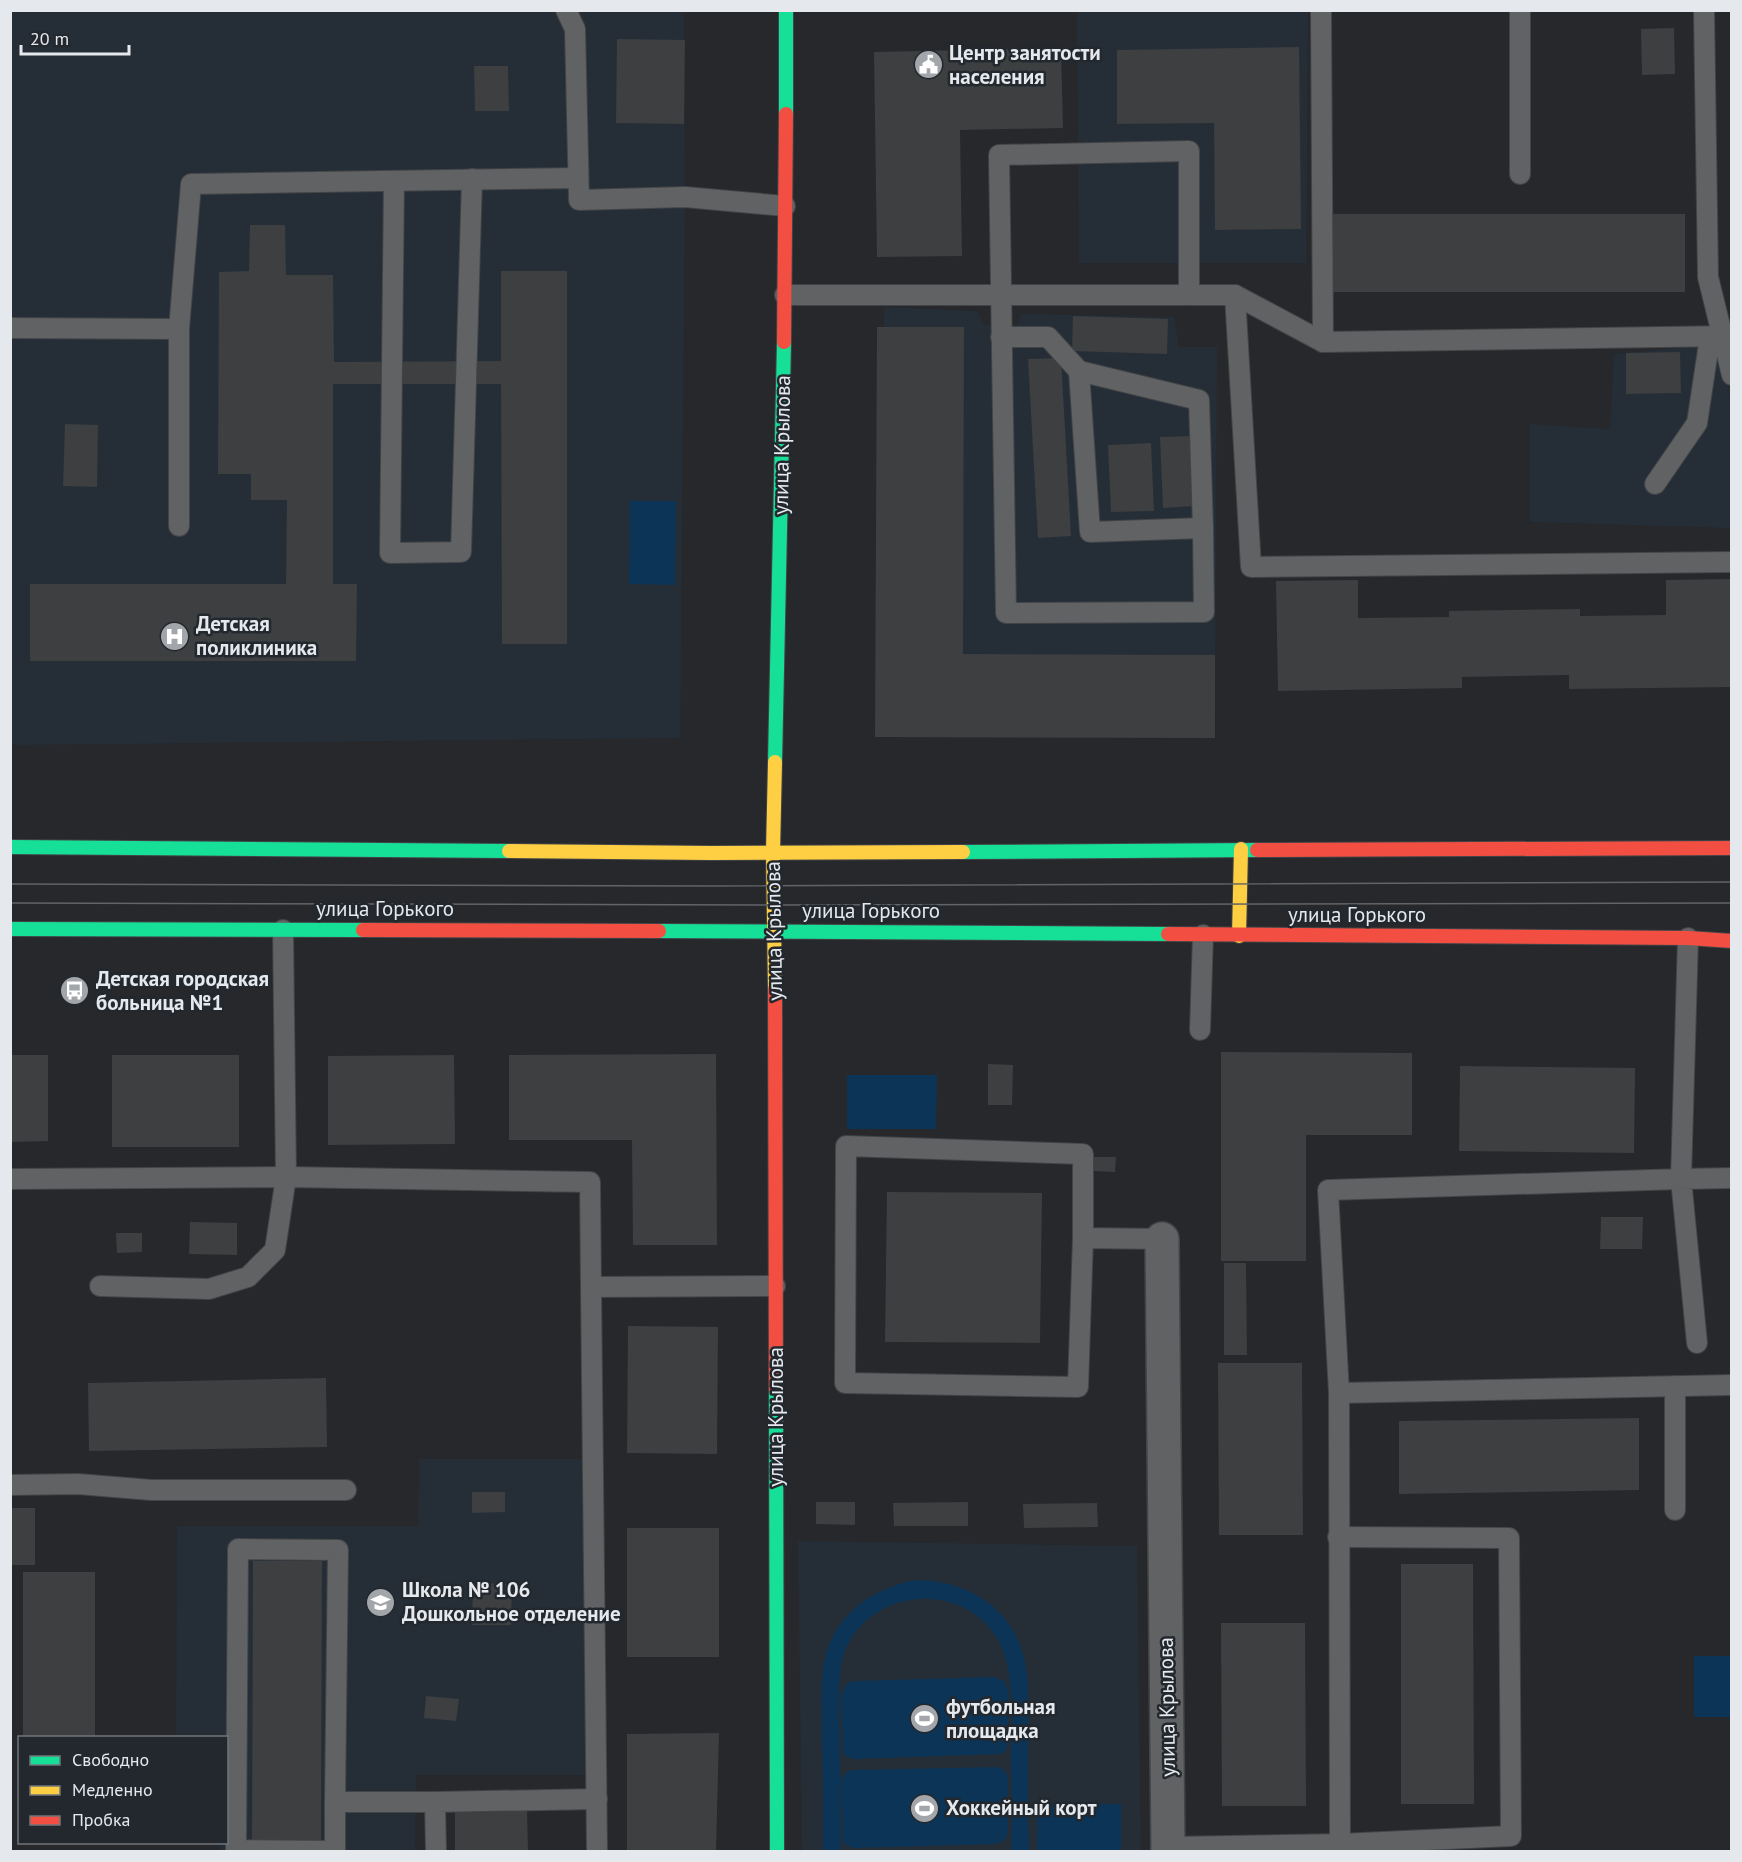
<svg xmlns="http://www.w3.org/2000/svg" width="1742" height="1862" font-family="'PT Sans',sans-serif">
  <rect width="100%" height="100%" fill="#26282b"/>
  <!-- built -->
  <g fill="#252e37">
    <path d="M10,11H684L685,197L680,738L11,745Z"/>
    <path d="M1077,12H1308L1306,263H1079Z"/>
    <path d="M884,307L977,311L985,325H1017L1021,314L1174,317L1179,347H1217L1215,738L875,737L877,327H884Z"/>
    <path d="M1722,344L1732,410L1731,528L1530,522V424L1610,429L1614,354Z"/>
    <path d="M419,1459H587L586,1775H416L415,1851H220V1843L226,1842V1738H176L177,1526H418Z"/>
    <path d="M798,1541L1137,1546L1141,1851H802Z"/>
  </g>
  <!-- green -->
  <g fill="#0c3456">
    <path d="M630,501H676L675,585L629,584Z"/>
    <path d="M847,1075H937L936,1129H847Z"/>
    <path d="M915,1580C970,1580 1018,1611 1026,1668C1030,1692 1028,1717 1028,1741C1028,1778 1028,1815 1029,1851H1011C1013,1823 1011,1794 1011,1765C1010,1726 1017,1674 998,1640C965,1582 878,1587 848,1644C842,1657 840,1670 839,1684L841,1851H823C823,1815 823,1778 822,1742C822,1718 820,1693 823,1669C830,1618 868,1590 915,1580Z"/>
    <rect x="1694" y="1656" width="37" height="61"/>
    <path d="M994,1677L1004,1681L1008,1690V1744L1006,1750L1001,1754L854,1759L847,1757L843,1753L841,1694L847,1683L854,1681Z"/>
    <path d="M998,1767L1004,1770L1008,1776V1833L1004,1841L995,1844L854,1848L848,1846L843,1842L841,1779L848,1771L854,1770Z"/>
    <rect x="1037" y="1804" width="84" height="47"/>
  </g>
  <!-- building -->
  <g fill="#3d3f41">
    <path d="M1674,28L1675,74L1642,75L1641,29Z"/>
    <path d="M617,39L685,40L684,124L616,123Z"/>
    <path d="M1299,47L1301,229L1215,230L1214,123L1117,124V50Z"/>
    <path d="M1061,48L1063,128L960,130L962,256L877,257L874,52Z"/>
    <path d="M474,66H508L509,111H475Z"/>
    <path d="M1333,214H1685V292H1332Z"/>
    <path d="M250,225H285L286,275H333L334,362L501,361V271H567V644H502L501,384H333V584H357L356,661H30V584H286L287,500H251V474H218L219,272L249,271Z"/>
    <path d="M1073,316L1168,319L1167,354L1072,351Z"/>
    <path d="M877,327H964L963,654L1215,655V738L875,737Z"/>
    <path d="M1680,352L1681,393L1626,394V353Z"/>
    <path d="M1061,358L1071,536L1038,538L1028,359Z"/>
    <path d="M65,424L98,425L97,487L63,486Z"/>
    <path d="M1192,436L1195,506L1163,508L1160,437Z"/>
    <path d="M1151,443L1154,511L1111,512L1108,445Z"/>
    <path d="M1732,579V687L1569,689V675L1462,677V688L1278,691L1276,581L1358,580V618L1449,617V611L1580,609V616L1666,615V580Z"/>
    <path d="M1221,1052L1412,1053V1135H1306V1261H1221Z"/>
    <path d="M716,1054L717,1245H633L632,1140H509V1055Z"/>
    <path d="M10,1055H48V1141L10,1142Z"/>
    <rect x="112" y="1055" width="127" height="92"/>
    <path d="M454,1055L455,1144L328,1145V1056Z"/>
    <path d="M988,1064L1013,1065L1012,1105H988Z"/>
    <path d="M1460,1066L1635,1068L1634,1153L1459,1151Z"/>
    <path d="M1094,1157H1116L1115,1172L1094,1171Z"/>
    <path d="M887,1192L1042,1193L1040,1343L885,1342Z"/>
    <path d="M1601,1217H1643L1642,1249H1600Z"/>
    <path d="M190,1222L237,1223V1255L189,1254Z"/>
    <path d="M116,1233H142V1252L117,1253Z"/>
    <path d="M1224,1263H1246L1247,1355H1224Z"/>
    <path d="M628,1326L718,1327L717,1454L627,1453Z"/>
    <path d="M1218,1363H1302L1303,1535H1219Z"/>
    <path d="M326,1378L327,1447L89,1451L88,1383Z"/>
    <path d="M1639,1418V1490L1399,1494V1421Z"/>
    <path d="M472,1492H505V1512L472,1513Z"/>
    <path d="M816,1502H855V1525L816,1524Z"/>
    <path d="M968,1502V1526H894L893,1503Z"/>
    <path d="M1097,1503L1098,1527L1024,1528L1023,1504Z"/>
    <rect x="10" y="1508" width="25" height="57"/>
    <rect x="627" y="1528" width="92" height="129"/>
    <path d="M253,1561H322L321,1842L252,1841Z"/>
    <path d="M1401,1564H1473L1474,1804H1401Z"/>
    <rect x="23" y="1572" width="72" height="166"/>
    <path d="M473,1583L512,1584L511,1625H472Z"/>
    <path d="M1221,1623H1305L1306,1806H1222Z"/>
    <path d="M426,1696L459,1699L456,1721L424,1718Z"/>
    <path d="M719,1733L716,1852H627V1734Z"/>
    <path d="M527,1807L528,1852H455V1808Z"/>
  </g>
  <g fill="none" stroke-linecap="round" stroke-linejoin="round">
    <defs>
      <g id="lane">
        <path d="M566,10L575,29L579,200L685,197L785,206"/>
        <path d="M1321,10L1323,342L1732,336"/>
        <path d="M1704,10L1708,277L1732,375"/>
        <path d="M1520,174V10"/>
        <path d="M394,181L390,553L461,552L472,179"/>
        <path d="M785,295H1235L1323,342"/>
        <path d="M1235,295L1251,567L1732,562"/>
        <path d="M10,328L179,329"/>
        <path d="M1001,337H1048L1079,371L1199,400L1203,528L1204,612L1006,613L999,155L1189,151V295"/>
        <path d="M1079,371L1090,532L1203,528"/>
        <path d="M1655,484L1697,423L1710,337"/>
        <path d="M179,526V329L191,184L578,178"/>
        <path d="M1200,1030L1203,935"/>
        <path d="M10,1179L286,1177L590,1182L591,1287L775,1286"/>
        <path d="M1083,1238L1078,1387L845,1383L846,1146L1083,1154V1238L1162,1239"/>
        <path d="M100,1286L209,1289L248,1277L275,1250L286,1177L283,930"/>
        <path d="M591,1287L597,1852"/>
        <path d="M1697,1343L1681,1179L1732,1178"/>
        <path d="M1675,1386V1510"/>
        <path d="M1339,1393L1732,1385"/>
        <path d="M10,1485L78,1484L151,1490H346"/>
        <path d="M335,1802V1851L236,1850L238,1549L338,1550L335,1802H435"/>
        <path d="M1168,1847L1340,1844L1511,1836L1509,1538L1338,1537"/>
        <path d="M436,1852L435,1802L597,1799"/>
        <path d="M1340,1852L1339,1393L1328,1190L1681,1179L1688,938"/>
      </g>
      <path id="street" d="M1162,1239L1168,1852"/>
      <g id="fast">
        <path d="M786,114V10"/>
        <path d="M775,762L784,342"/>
        <path d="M10,847L509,851"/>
        <path d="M963,852L1257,850"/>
        <path d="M10,929L363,930"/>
        <path d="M659,931L1168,934"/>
        <path d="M776,1389L777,1852"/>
      </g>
      <g id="slow">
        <path d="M775,762L773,852L775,989"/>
        <path d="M509,851L711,853L963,852"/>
        <path d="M1239,936L1241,849"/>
      </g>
      <g id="jam">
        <path d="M784,342L786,114"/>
        <path d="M1257,850L1732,848"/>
        <path d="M363,930L659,931"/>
        <path d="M1168,934L1688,938L1732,941"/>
        <path d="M775,989L776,1389"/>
      </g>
    </defs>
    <!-- lane casing -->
    <use href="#lane" stroke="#424447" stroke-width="22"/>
    <!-- street casing -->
    <use href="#street" stroke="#424447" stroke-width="36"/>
    <!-- fast casing -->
    <use href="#fast" stroke="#424447" stroke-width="16"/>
    <!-- slow casing -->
    <use href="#slow" stroke="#424447" stroke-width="16"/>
    <!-- jam casing -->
    <use href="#jam" stroke="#424447" stroke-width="16"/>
    <!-- lane -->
    <use href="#lane" stroke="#606264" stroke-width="20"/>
    <!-- street -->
    <use href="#street" stroke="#606264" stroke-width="33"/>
    <!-- fast -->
    <use href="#fast" stroke="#16e098" stroke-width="14"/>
    <!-- slow -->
    <use href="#slow" stroke="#ffcf43" stroke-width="14"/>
    <!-- jam -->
    <use href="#jam" stroke="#f24e42" stroke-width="14"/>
    <!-- tram -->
    <g stroke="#626467" stroke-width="1.5">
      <path d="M10,884L711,886L1732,882"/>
      <path d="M10,903L774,905L1732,903"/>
    </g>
  </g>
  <!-- icons -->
  <defs>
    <symbol id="civic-disc" viewBox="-11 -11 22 22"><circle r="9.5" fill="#a2a5a9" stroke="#23282e"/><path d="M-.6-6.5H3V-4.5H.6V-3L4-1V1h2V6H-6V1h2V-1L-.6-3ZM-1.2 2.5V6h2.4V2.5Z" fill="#fff"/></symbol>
    <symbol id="hospital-disc" viewBox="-11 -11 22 22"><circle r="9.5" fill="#a2a5a9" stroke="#23282e"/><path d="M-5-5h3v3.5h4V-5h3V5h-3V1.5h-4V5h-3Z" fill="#fff"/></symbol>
    <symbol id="bus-disc" viewBox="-11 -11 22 22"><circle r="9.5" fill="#a2a5a9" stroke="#23282e"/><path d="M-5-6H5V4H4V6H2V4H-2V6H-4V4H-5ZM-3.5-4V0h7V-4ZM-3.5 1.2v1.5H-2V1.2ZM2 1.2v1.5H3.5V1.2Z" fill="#fff"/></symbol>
    <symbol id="school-disc" viewBox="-11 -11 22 22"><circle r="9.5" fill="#a2a5a9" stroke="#23282e"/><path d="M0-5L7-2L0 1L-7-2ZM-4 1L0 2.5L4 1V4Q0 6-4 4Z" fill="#fff"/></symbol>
    <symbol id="stadium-disc" viewBox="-11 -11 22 22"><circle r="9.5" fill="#a2a5a9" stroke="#23282e"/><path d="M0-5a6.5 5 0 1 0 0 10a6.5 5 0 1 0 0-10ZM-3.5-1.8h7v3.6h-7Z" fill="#fff"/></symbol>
  </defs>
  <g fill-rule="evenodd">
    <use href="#civic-disc" x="912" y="48" width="33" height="33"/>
    <use href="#hospital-disc" x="158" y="620" width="33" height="33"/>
    <use href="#bus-disc" x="58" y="974" width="33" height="33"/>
    <use href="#school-disc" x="364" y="1586" width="33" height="33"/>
    <use href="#stadium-disc" x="908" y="1702" width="33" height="33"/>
    <use href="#stadium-disc" x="908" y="1792" width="33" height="33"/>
  </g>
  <g text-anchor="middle" stroke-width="5" stroke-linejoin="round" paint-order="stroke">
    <!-- poi labels -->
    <g font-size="21" font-weight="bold" fill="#e5e9ed" stroke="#23282e" text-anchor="start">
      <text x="949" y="60">Центр занятости<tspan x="949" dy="24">населения</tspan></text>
      <text x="196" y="631">Детская<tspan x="196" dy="24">поликлиника</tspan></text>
      <text x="96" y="986">Детская городская<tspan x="96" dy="24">больница №1</tspan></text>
      <text x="402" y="1597">Школа № 106<tspan x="402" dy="24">Дошкольное отделение</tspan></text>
      <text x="946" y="1714">футбольная<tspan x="946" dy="24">площадка</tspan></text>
      <text x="946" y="1815">Хоккейный корт</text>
    </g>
    <!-- street labels -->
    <g font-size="21" fill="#e5e9ed" stroke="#23282e">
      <text transform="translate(782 445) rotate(-89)" y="7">улица Крылова</text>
      <text x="385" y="916">улица Горького</text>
      <text x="871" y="918">улица Горького</text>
      <text x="1357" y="922">улица Горького</text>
      <text transform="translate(774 931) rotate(-91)" y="7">улица Крылова</text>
      <text transform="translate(776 1417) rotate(-90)" y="7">улица Крылова</text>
      <text transform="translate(1167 1707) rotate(-91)" y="7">улица Крылова</text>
    </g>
  </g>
  <!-- border -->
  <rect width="1742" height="1862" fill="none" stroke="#e5e9ed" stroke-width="24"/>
  <!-- legend -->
  <rect x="18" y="1736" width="210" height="108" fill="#23282e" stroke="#71757a" stroke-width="1.5"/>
  <rect x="30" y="1756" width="30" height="9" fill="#16e098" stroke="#71757a" stroke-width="1.5"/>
  <text x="72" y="1766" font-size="18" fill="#e5e9ed">Свободно</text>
  <rect x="30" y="1786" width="30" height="9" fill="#ffcf43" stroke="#71757a" stroke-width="1.5"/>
  <text x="72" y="1796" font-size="18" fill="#e5e9ed">Медленно</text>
  <rect x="30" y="1816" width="30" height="9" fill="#f24e42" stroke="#71757a" stroke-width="1.5"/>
  <text x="72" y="1826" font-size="18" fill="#e5e9ed">Пробка</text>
  <!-- scale -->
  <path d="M21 45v9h108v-9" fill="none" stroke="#e5e9ed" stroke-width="3"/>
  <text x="30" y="45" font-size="18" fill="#e5e9ed" stroke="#23282e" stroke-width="4.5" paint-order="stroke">20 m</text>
</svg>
